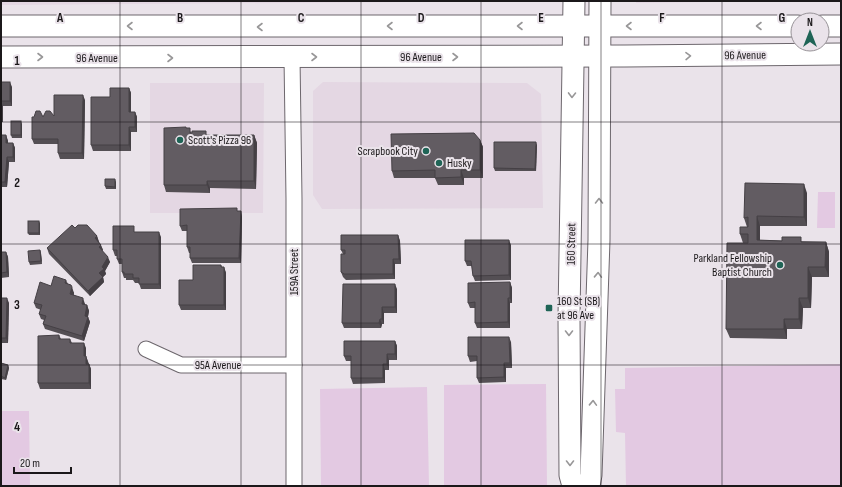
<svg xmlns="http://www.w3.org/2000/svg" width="842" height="487" font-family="'Sofia Sans Condensed',sans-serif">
  <rect width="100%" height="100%" fill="#eae3ea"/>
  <!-- built -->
  <g fill="#e4d7e3">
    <path d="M1,1H542L1,5Z"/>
    <path d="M636,1H793L636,3Z"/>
    <path d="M323,82L527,83L541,94L543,208L322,209L313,195V91Z"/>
    <path d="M150,83H264L263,213H150Z"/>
  </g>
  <!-- green -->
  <g fill="#e3c9e2">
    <path d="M818,192H835V228H817Z"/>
    <path d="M841,364V486H626L625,433L616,432L615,389H625V368Z"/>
    <path d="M546,384L547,486H444V385Z"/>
    <path d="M427,387L429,486H321L320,389Z"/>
    <path d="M1,411H29L30,486H1Z"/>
  </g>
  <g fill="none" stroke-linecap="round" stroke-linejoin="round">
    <defs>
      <g id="minor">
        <path d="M292,57L294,199V486"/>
        <path d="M146,349L181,365H294"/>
      </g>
      <g id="secondary">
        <path d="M1,26H798"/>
        <path d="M822,26H841"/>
        <path d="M1,57L625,56L841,54"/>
        <path d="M573,486L570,475L569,317L574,1"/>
        <path d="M589,486L591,475L599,240L600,1"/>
      </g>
    </defs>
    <!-- minor casing -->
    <use href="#minor" stroke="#6d676d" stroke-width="17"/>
    <!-- secondary casing -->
    <use href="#secondary" stroke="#6d676d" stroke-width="23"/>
    <!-- minor -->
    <use href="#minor" stroke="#fff" stroke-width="15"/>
    <!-- secondary -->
    <use href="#secondary" stroke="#fff" stroke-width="21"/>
  </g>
  <!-- wall -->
  <g fill="#544f54">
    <path d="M1,82L12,87V106H3V122H1Z"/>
    <path d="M129,88L131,93V112H135L137,117V132H131V151H93L91,145L110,97Z"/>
    <path d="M85,100L84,159H60L58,153V144H34L32,139L43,117L54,116Z"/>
    <path d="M22,124V138H12L11,135Z"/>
    <path d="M187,128L192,133L207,135H254L257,143L256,189L210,188V193L166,192L164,185Z"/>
    <path d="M1,135H6L8,141V143H13L15,148V162H9L7,187H1Z"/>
    <path d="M480,140L483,147V178H464V185H438L435,178H394L392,171Z"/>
    <path d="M537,145L536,171H495L494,168Z"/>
    <path d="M116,182V189H106L105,186Z"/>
    <path d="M807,193V226H760V240L826,242L829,252V277H812L811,308H803L802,329H787V339L730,338L726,329L743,243L740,234L747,227L744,218Z"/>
    <path d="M238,211H241L242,217L241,263H192L190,258V253H189L187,247V231H182L180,226Z"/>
    <path d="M39,221L40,224V235H29L28,233Z"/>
    <path d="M75,228L97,236L99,242L103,250L102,251L110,262L105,271L106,274L103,277L104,282L90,296L49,254L47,248Z"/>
    <path d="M135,232L161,237V289H141L139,283H135L133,280H126V278H124L122,272V264H119L117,259V256H115L113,250Z"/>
    <path d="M398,235L400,241L401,264H395V279L346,280L343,277L341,272L343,254L341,250Z"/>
    <path d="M511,245V280L475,281L473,276L472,266H467L465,261Z"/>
    <path d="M1,246V252H6L8,257L9,277L1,278Z"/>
    <path d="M40,250L41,253L42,264L30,265L29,262Z"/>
    <path d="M221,265L222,267H224L226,273V310H181L179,305L193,280Z"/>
    <path d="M66,280L68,284L74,293V295L85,304V305H87L89,311L88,317L90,322L84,341L45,329L43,324L44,320L41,319L39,314L41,310L36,308L34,303L51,286Z"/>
    <path d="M510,282L512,288V303H510V328H477L475,323V308H470L468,303Z"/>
    <path d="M397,289V313H384V324H382L381,328H344L342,323Z"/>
    <path d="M1,298L9,303L8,343H1Z"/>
    <path d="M59,335L61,339H70L72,343L86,348V356L91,369V389H40L38,383Z"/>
    <path d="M395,341L397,346V360H389V370H385V383L353,384L351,378V361H346L344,356Z"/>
    <path d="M511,342L512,368H506V382L479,383L477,378V361L470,362L468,356Z"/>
    <path d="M1,363L8,365L9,368L6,380L1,379Z"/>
  </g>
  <!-- shaded-wall -->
  <g fill="#454045">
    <path d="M10,82L12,87V106L10,101Z"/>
    <path d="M129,88L131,93V117L129,112Z"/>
    <path d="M83,95L85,100L84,159L82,153Z"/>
    <path d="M1,102L3,106V122L1,117Z"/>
    <path d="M135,112L137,117V132L135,127Z"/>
    <path d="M21,121L22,124V138L21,135Z"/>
    <path d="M129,127L131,132V151L129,145Z"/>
    <path d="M6,135L8,141V148L6,143Z"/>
    <path d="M254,135L257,143L256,189L254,181Z"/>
    <path d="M480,140L483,147V178L480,170Z"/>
    <path d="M536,142L537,145L536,171L535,169Z"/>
    <path d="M13,143L15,148V162L13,157Z"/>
    <path d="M7,157L9,162L7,187L5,182Z"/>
    <path d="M461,170L464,178V185L461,177Z"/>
    <path d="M115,179L116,182V189L115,187Z"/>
    <path d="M207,181L210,188V193L207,185Z"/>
    <path d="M804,184L807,193V226L804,217Z"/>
    <path d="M241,211L242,217L241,263L239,258Z"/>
    <path d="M757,216L760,226V250L757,240Z"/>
    <path d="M39,221L40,224V235L39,233Z"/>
    <path d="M159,232L161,237V289L159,284Z"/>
    <path d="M398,235L400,241L401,264L399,259Z"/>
    <path d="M97,236L99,242L97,244L95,238Z"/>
    <path d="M509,240L511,245V280L509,275Z"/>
    <path d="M826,242L829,252V277L825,267Z"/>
    <path d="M101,245L103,250L101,252L99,247Z"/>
    <path d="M40,250L41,253L42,264L41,261Z"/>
    <path d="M6,252L8,257L9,277L7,272Z"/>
    <path d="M108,257L110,262L105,271L106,274L103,277L104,282L90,296L88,291L99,273L102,267Z"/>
    <path d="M393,259L395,264V279L393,274Z"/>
    <path d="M224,267L226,273V310L224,305Z"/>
    <path d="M808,267L812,277L811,308L808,298Z"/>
    <path d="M510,282L512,288V303L510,298Z"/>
    <path d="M395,284L397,289V313L395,307Z"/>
    <path d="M72,287L74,293L72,299L70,294Z"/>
    <path d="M7,298L9,303L8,343L6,338Z"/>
    <path d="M83,298L85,304L84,309L82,304Z"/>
    <path d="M508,298L510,303V328L508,322Z"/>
    <path d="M799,298L803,308L802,329L799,319Z"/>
    <path d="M87,305L89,311L87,321L88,317L90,322L84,341L82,336L85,316Z"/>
    <path d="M382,307L384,313V324L382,319Z"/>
    <path d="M380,319L382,324L381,328L379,323Z"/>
    <path d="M784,319L787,329V339L784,329Z"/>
    <path d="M509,337L511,342L512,368L510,363Z"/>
    <path d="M395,341L397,346V360L395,354Z"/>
    <path d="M84,343L86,348V362L84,356Z"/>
    <path d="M387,354L389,360V370L387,364Z"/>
    <path d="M86,356L88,362V369L86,364Z"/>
    <path d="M504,363L506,368V382L504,377Z"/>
    <path d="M89,364L91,369V389L89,383Z"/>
    <path d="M383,364L385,370V383L383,378Z"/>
    <path d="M8,365L9,368L6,380L5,378Z"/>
  </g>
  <!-- building -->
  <g fill="#625c62" stroke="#454045">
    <rect x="1" y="82" width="9" height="19"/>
    <path d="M110,88H129V112H135V127H129V145H91V97H110Z"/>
    <path d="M54,95H83L82,153H58V139H32V117H34L36,111H40L43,117L46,111H50L54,116Z"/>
    <rect x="11" y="121" width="10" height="14"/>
    <path d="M186,127V128H190V133H192V131H206V135H254V181H207V185H164V128Z"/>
    <path d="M474,133L480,140V170H461V177L435,178V170L392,171L391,134Z"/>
    <path d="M1,135H6V143H13V157H7L5,182H1Z"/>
    <path d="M494,142H536L535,169L494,168Z"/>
    <path d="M105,179H115V187L105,186Z"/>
    <path d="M745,183L804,184V217L757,216V240L782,241V237H801V242H826L825,267H808V298H799V319H784V329H726L727,243H748V234H740V227H748V217L744,218Z"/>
    <path d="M237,208V211H241L239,258H190V247H187V225L180,226V209Z"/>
    <rect x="28" y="221" width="11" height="12"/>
    <path d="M72,225L75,228L78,225H87L97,236L95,238L101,245L99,247L108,257L102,267L104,269L99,273L103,277L88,291L47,248Z"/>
    <path d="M113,226H134V232H159V284H139V278H133V274H124V272H122V259H117V250H113Z"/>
    <path d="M341,235H398L399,259H393V274H344L341,272V254H345V250H341Z"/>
    <path d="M465,240H509V275L473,276L471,261H465Z"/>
    <path d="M40,250L41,261L29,262L28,251Z"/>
    <path d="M1,252H6L7,272L1,273Z"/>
    <path d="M193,265H221V267H224V305H179V280H193Z"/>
    <path d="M54,276L66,280L65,283L71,285L72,287L70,294L83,298L82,304L87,305L85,316L88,317L82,336L43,324L46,316L39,314L42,305L34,303L40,282L51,286Z"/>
    <path d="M510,282V298H508V322L475,323V302L468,303V283Z"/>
    <path d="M343,284H395V307H382V319H380L379,323H342Z"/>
    <path d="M1,298H7L6,338H1Z"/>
    <path d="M59,335V339H70V343H84V356H86V364H89V383H38V336Z"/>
    <path d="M468,337H509L510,363H504V377L477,378V356H468Z"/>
    <path d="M344,341H395V354H387V364H383V378H351V356H344Z"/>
    <path d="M1,363L8,365L5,378L1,376Z"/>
  </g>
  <!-- one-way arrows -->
  <defs><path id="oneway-chevron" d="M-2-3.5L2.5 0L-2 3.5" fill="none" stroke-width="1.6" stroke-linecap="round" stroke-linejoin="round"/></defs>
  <g stroke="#989798">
    <use href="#oneway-chevron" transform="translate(130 26) rotate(-180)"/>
    <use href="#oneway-chevron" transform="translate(390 26) rotate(180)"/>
    <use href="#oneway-chevron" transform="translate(520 26) rotate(180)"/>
    <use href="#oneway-chevron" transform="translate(629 26) rotate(-180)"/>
    <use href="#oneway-chevron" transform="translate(759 26) rotate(-180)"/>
    <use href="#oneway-chevron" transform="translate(260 27) rotate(180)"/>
    <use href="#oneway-chevron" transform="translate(688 56) rotate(-1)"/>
    <use href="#oneway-chevron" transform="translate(40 57)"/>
    <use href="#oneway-chevron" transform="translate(314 57)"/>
    <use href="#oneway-chevron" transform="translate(455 57)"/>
    <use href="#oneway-chevron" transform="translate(170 58)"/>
    <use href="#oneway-chevron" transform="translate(572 95) rotate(91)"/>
    <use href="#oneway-chevron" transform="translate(599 201) rotate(-90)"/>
    <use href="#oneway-chevron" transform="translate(598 275) rotate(-88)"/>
    <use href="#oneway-chevron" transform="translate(569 333) rotate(90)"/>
    <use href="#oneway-chevron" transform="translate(593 403) rotate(-88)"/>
    <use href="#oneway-chevron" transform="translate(570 463) rotate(90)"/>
  </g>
  <!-- grid -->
  <path fill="none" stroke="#1b181a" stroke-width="1" stroke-opacity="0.55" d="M120,1V486M241,1V486M361,1V486M481,1V486M601,1V486M722,1V486M1,122H841M1,244H841M1,365H841"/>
  <!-- markers -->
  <g fill="#1f6456" stroke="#eae3ea" stroke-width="1.5">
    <circle cx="180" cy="140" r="4"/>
    <circle cx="426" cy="151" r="4"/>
    <circle cx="439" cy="163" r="4"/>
    <circle cx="780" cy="265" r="4"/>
    <rect x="545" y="304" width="8" height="8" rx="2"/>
  </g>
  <g text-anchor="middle" stroke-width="4" stroke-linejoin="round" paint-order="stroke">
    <!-- street labels -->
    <g font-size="12" fill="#1b181a" stroke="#eae3ea">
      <text transform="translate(745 55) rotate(-1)" y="4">96 Avenue</text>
      <text x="421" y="61">96 Avenue</text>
      <text x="97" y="62">96 Avenue</text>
      <text transform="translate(571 244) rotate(-89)" y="4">160 Street</text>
      <text transform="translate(294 272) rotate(-90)" y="4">159A Street</text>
      <text x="218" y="369">95A Avenue</text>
    </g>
    <!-- poi labels -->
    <g font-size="12" fill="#1b181a" stroke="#eae3ea" text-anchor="start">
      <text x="188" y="144">Scott's Pizza 96</text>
      <text x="418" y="155" text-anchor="end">Scrapbook City</text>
      <text x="447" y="167">Husky</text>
      <text x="772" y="262" text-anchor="end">Parkland Fellowship<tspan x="772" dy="14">Baptist Church</tspan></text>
      <text x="557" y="305">160 St (SB)<tspan x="557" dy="14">at 96 Ave</tspan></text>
    </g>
  </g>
  <g font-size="13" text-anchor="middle" font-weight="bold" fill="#1b181a" stroke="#eae3ea" stroke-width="4" stroke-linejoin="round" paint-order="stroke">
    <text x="60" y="22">A</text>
    <text x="180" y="22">B</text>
    <text x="301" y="22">C</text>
    <text x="421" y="22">D</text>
    <text x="541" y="22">E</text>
    <text x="662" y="22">F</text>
    <text x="782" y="22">G</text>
    <text x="17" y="65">1</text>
    <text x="17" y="187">2</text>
    <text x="17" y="309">3</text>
    <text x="17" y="431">4</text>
  </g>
  <!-- border -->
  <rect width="842" height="487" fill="none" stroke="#1b181a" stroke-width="4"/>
  <!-- north arrow -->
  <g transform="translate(810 32)"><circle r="19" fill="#eae3ea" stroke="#979297"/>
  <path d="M0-3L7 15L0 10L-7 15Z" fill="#1f6456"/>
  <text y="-6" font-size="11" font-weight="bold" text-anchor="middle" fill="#1b181a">N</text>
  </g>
  <!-- scale -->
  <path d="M14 467v6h57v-6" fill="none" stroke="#1b181a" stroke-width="2"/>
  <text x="20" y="467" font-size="12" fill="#1b181a" stroke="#eae3ea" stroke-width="3" paint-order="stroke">20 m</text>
</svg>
